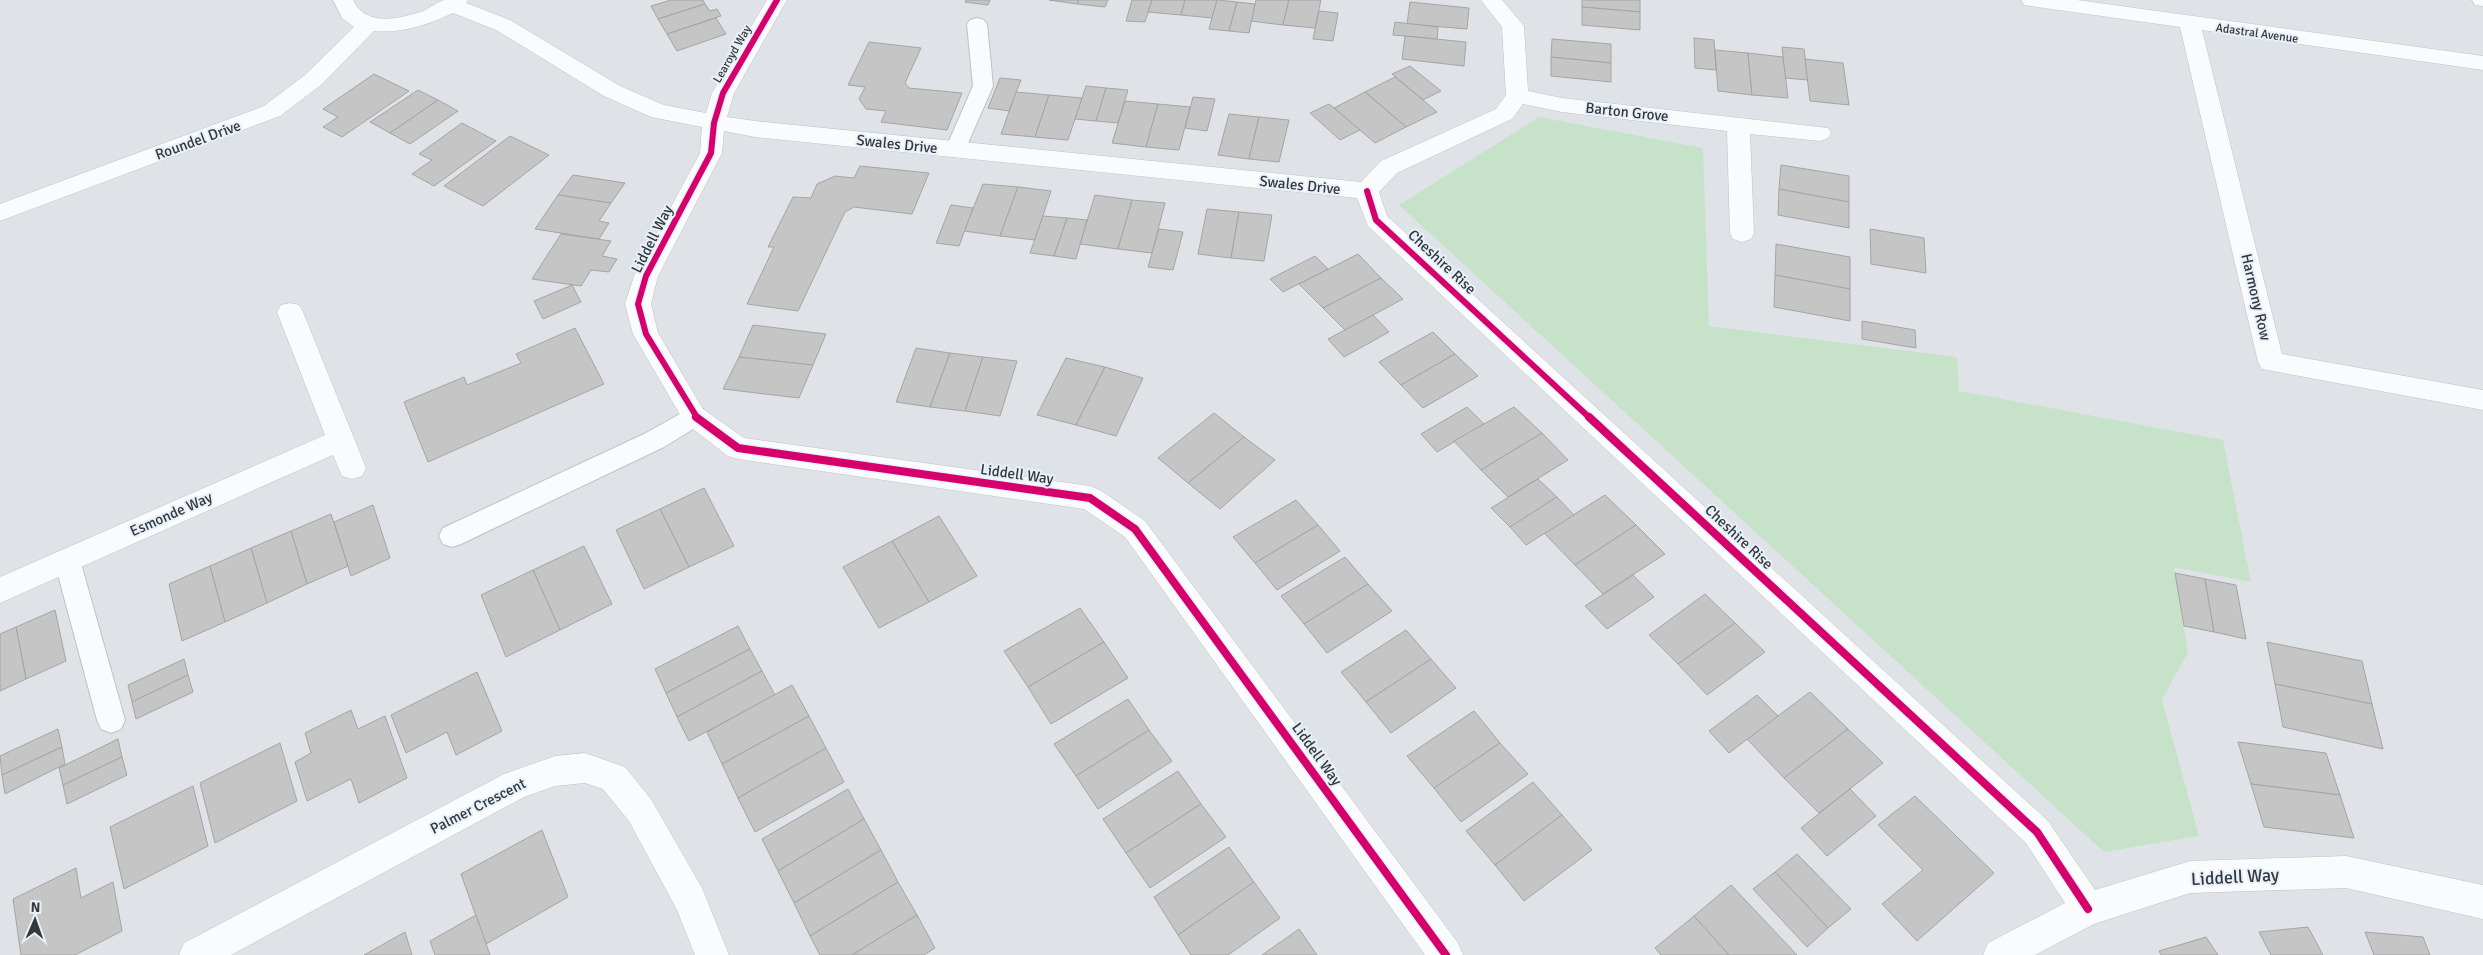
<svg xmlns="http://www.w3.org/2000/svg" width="2483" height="955" font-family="Signika,sans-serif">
  <rect width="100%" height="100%" fill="#dfe3e8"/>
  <!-- green -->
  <path fill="#c6e3c9" d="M1539,117L1703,148L1709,326L1957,357L1959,391L2223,440L2251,582L2174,567L2188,652L2162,700L2199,836L2104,852L1399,205Z"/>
  <!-- building -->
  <g fill="#c5c5c6" stroke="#a4a4a5">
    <path d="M671,0H703L705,4L658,19L651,6Z"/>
    <path d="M966,0H990L988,5L965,2Z"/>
    <path d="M1049,0H1079L1077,4Z"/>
    <path d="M1079,0H1108L1105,7L1077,4Z"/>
    <path d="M1132,0H1152L1145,22L1126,21Z"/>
    <path d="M1152,0H1185L1181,15L1148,12Z"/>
    <path d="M1185,0H1217L1212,18L1181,15Z"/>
    <path d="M1217,0L1237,2L1229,31L1209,29Z"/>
    <path d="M1256,0H1289L1283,25L1251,21Z"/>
    <path d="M1289,0H1321L1315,28L1283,25Z"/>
    <path d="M1582,0H1640V12L1582,7Z"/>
    <path d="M1237,2L1255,4L1249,33L1229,31Z"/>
    <path d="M1410,2L1469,8L1467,29L1407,24Z"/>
    <path d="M705,4L710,11L717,9L721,16L667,34L658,19Z"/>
    <path d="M1582,7L1640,12V30L1582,25Z"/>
    <path d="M1319,11L1338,13L1333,41L1313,39Z"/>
    <path d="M716,18L726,34L677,51L667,34Z"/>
    <path d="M1395,22L1438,27L1437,39L1393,35Z"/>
    <path d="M1405,36L1466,42L1464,66L1402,59Z"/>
    <path d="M1694,38L1714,40L1716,70L1695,68Z"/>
    <path d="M1552,39L1611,44V63L1551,57Z"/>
    <path d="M869,42L921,48L905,83L909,88L962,93L947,130L881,122L886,111L866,109L859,99L865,87L848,85Z"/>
    <path d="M1782,47L1804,49L1808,80L1785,78Z"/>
    <path d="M1715,50L1748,53L1752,95L1718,91Z"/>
    <path d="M1748,53L1783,57L1788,98L1752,95Z"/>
    <path d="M1551,57L1611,63V82L1551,76Z"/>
    <path d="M1805,59L1843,63L1849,105L1810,101Z"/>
    <path d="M1410,66L1441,91L1423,100L1392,74Z"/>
    <path d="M374,74L409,91L342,137L323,127L338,117L323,109Z"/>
    <path d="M1395,77L1423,100L1437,112L1406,127L1365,92Z"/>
    <path d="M1000,78L1021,80L1009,111L988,108Z"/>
    <path d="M1086,86L1106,88L1096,121L1075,119Z"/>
    <path d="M1106,88L1128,90L1118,123L1096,121Z"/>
    <path d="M418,90L438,100L390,133L370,122Z"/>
    <path d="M1016,92L1049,95L1035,137L1001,134Z"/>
    <path d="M1365,92L1406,127L1375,143L1334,108Z"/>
    <path d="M1049,95L1082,98L1068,140L1035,137Z"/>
    <path d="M1193,97L1215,99L1207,131L1185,128Z"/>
    <path d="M438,100L458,111L410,144L390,133Z"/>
    <path d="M1125,101L1158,104L1146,147L1112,143Z"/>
    <path d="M1158,104L1190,107L1179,150L1146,147Z"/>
    <path d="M1329,104L1334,108L1360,130L1340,140L1310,113Z"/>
    <path d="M1229,114L1259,117L1249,159L1218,155Z"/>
    <path d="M1259,117L1289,120L1279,162L1249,159Z"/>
    <path d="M462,123L496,141L434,186L412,174L432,160L419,154Z"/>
    <path d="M510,136L549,155L483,206L444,186Z"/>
    <path d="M1781,165L1849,176V202L1779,189Z"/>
    <path d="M860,166L929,173L912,214L854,207L845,212L798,311L747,304L774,247H768L793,197L811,198L817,184L835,176L854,178Z"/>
    <path d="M573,175L625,183L611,203L558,195Z"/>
    <path d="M983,184L1018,187L1000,236L964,231Z"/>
    <path d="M1018,187L1051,191L1035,240L1000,236Z"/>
    <path d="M1779,189L1849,202V228L1778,215Z"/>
    <path d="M558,195L611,203L599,221L609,223L599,239L535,229Z"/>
    <path d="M1095,195L1132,200L1118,249L1080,244Z"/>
    <path d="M1132,200L1165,203L1152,253L1118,249Z"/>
    <path d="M951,205L973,208L959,246L936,243Z"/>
    <path d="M1207,209L1239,212L1231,258L1198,254Z"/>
    <path d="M1239,212L1272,215L1264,261L1231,258Z"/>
    <path d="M1043,216L1067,218L1054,256L1030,253Z"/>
    <path d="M1067,218L1087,220L1076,259L1054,256Z"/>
    <path d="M1159,229L1183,232L1173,270L1148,267Z"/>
    <path d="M1870,229L1924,238L1926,273L1871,264Z"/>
    <path d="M561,234L611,241L602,256L617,259L609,272L591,270L581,286L532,279Z"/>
    <path d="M1776,244L1850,257V289L1775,275Z"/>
    <path d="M1358,254L1381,278L1323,308L1299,284Z"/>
    <path d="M1315,256L1328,269L1283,292L1270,279Z"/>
    <path d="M1775,275L1850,289V321L1774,307Z"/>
    <path d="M1381,278L1403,299L1345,330L1323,308Z"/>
    <path d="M572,285L581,302L543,319L534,301Z"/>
    <path d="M1373,315L1389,332L1344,357L1328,339Z"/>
    <path d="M1862,321L1915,330L1916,348L1862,339Z"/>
    <path d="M753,325L826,334L813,365L739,357Z"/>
    <path d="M575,328L604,384L428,462L404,402L464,377L467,385L521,363L516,354Z"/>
    <path d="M1433,332L1455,354L1401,385L1379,362Z"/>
    <path d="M916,348L950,353L930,407L896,402Z"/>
    <path d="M950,353L983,357L965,411L930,407Z"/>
    <path d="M1455,354L1478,376L1423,408L1401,385Z"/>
    <path d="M739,357L813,365L799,398L723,389Z"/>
    <path d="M983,357L1017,361L1000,416L965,411Z"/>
    <path d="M1066,358L1105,367L1076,425L1037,415Z"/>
    <path d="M1105,367L1143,378L1116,436L1076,425Z"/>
    <path d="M1467,407L1484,424L1437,452L1421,434Z"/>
    <path d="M1514,407L1542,433L1481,470L1454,441Z"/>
    <path d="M1214,413L1244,437L1188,483L1158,458Z"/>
    <path d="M1542,433L1568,460L1508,497L1481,470Z"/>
    <path d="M1244,437L1275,460L1220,509L1188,483Z"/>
    <path d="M1538,479L1557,497L1510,527L1491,508Z"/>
    <path d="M704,488L734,546L689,567L660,509Z"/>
    <path d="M1605,495L1636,525L1575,565L1544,533Z"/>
    <path d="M1557,497L1574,515L1526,545L1510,527Z"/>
    <path d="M1296,500L1318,525L1255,563L1233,537Z"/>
    <path d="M373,505L390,558L351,576L334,522Z"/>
    <path d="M660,509L689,567L644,589L616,530Z"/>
    <path d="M331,514L348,566L307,584L291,531Z"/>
    <path d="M939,516L977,576L929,602L892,541Z"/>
    <path d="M1318,525L1340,551L1277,590L1255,563Z"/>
    <path d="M1636,525L1665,554L1603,594L1575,565Z"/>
    <path d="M291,531L307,584L267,603L251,548Z"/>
    <path d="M892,541L929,602L879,628L843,567Z"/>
    <path d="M584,546L612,604L560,630L533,570Z"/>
    <path d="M251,548L267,603L225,622L210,566Z"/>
    <path d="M1345,557L1368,584L1304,624L1281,596Z"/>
    <path d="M210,566L225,622L182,641L169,584Z"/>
    <path d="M533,570L560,630L506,657L481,595Z"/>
    <path d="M2175,573L2205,579L2214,632L2184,626Z"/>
    <path d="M1633,575L1654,597L1607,629L1585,606Z"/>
    <path d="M2205,579L2236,585L2246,639L2214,632Z"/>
    <path d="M1368,584L1392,611L1327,653L1304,624Z"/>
    <path d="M1705,594L1735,623L1678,664L1649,635Z"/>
    <path d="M1080,608L1104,642L1028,687L1004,651Z"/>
    <path d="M55,610L66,661L26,679L16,627Z"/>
    <path d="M1735,623L1765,652L1707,695L1678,664Z"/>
    <path d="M738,626L750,649L666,693L655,669Z"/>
    <path d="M16,627L26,679L0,691V634Z"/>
    <path d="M1406,630L1431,659L1366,702L1341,672Z"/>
    <path d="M1104,642L1128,678L1051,724L1028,687Z"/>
    <path d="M2267,642L2362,661L2372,704L2275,684Z"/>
    <path d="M750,649L762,671L677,717L666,693Z"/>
    <path d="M184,659L188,675L132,702L128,685Z"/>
    <path d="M1431,659L1456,688L1391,733L1366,702Z"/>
    <path d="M762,671L775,695L689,741L677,717Z"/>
    <path d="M477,672L502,731L456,755L447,732L406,753L391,715Z"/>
    <path d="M188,675L193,692L136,719L132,702Z"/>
    <path d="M2275,684L2372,704L2383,749L2283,727Z"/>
    <path d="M792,685L809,716L722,764L707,732Z"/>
    <path d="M1810,692L1848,729L1784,778L1747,739Z"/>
    <path d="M1757,695L1778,716L1729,753L1709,731Z"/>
    <path d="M1128,699L1149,730L1076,776L1054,744Z"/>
    <path d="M351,710L358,729L385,716L407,778L359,803L351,779L307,801L295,762L311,753L305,733Z"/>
    <path d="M1474,711L1500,743L1434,788L1407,756Z"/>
    <path d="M809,716L826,748L738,798L722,764Z"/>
    <path d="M58,729L62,747L2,775L0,756Z"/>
    <path d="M1848,729L1883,763L1819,813L1784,778Z"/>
    <path d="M1149,730L1172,761L1098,809L1076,776Z"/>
    <path d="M118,739L122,757L63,785L59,768Z"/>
    <path d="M2238,742L2326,753L2340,795L2251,784Z"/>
    <path d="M280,743L297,801L215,843L200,783Z"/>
    <path d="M1500,743L1528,774L1461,822L1434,788Z"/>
    <path d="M62,747L65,764L5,794L2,775Z"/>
    <path d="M826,748L844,782L755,832L738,798Z"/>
    <path d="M122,757L127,775L67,804L63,785Z"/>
    <path d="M1178,771L1201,804L1126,853L1103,819Z"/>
    <path d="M1533,782L1562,815L1495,865L1466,831Z"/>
    <path d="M2251,784L2340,795L2354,838L2264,827Z"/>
    <path d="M193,786L208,846L124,889L110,827Z"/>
    <path d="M848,789L864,819L778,871L762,839Z"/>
    <path d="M1850,789L1876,816L1827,856L1801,828Z"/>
    <path d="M1915,796L1994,873L1917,941L1882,904L1923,870L1878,825Z"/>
    <path d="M1201,804L1226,837L1150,888L1126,853Z"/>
    <path d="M1562,815L1592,850L1524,901L1495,865Z"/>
    <path d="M864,819L881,850L794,903L778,871Z"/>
    <path d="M542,830L568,897L486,944L461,874Z"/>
    <path d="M1229,847L1254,882L1178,935L1154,897Z"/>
    <path d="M881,850L898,882L810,936L794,903Z"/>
    <path d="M1797,854L1851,909L1828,928L1775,872Z"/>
    <path d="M76,868L81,898L113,882L122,931L75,955H21L13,899Z"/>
    <path d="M1775,872L1828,928L1807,947L1753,889Z"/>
    <path d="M898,882L917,915L852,955H820L810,936Z"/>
    <path d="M1254,882L1280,918L1228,955H1191L1178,935Z"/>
    <path d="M1731,885L1797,955H1729L1694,916Z"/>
    <path d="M476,915L490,955H435L430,941Z"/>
    <path d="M917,915L935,948L924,955H852Z"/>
    <path d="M1694,916L1729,955H1661L1655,948Z"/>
    <path d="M2308,927L2323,955H2271L2259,932Z"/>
    <path d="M1299,929L1317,955H1262Z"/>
    <path d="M405,932L412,955H364Z"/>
    <path d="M2365,932L2423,937L2430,955H2374Z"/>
    <path d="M2206,937L2218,955H2161L2159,951Z"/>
  </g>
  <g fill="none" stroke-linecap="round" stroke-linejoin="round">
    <defs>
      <g id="service">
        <path d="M977,18L984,20L987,24L993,86L965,150L962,155L955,157L948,155L945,150L973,86L967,24L970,20Z"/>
        <path d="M694,406L703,409L706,416L703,423L664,447L461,544L452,547L443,544L439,536L443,528L646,433Z"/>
        <path d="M67,549L76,552L80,560L125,720L121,729L111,733L101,729L97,720L54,560L58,552Z"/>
      </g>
      <g id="minor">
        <path d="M333,0H353C365,27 400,19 423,11C430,8 437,2 444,0C451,0 461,0 468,0L466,3L510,20L620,86L664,105L706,113L712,93L767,0H787L734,93L727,117L755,121L1361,182L1381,161L1496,109L1506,95L1502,27L1481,0H1502L1524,26L1528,91L1562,98L1828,128L1831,133L1828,138L1820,141L1750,134L1754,233L1751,239L1742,242L1733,239L1730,233L1727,131L1562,112L1523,104L1512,119L1397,173L1379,192L1387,216L2048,821L2095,890L2190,861L2346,856L2483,885V919L2346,888L2190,893L2094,924L2035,955H1983L1988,943L2065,903L2026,843L1368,226L1357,198L755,137L724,131L722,153L658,276L651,304L658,333L703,409L744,438L1090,486L1100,490L1145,521L1458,943L1463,955H1425L1125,537L1084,509L738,459L728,456L685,423L633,334L625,304L634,276L700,153L702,127L651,117L604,96L496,30L453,13C430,24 401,34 374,31L321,85L280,116L0,221V204L264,106L305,75L354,27L342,18Z"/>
        <path d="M2021,0H2077L2483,56V70L2202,30L2282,354L2483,390V410L2262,369L2258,362L2180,27L2031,6L2024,5Z"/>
        <path d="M290,303L299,305L303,312L366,468L362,476L352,479L342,476L333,455L0,603V577L325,435L277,312L281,305Z"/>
        <path d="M585,753L625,767L651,799L702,888L729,955H695L677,910L629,821L603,789L585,783L555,786L524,797L231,955H179L184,943L504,774L555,756Z"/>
      </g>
      <path id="tertiary" d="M2472,0H2483V6L2475,5Z"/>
    </defs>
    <!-- service casing -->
    <use href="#service" stroke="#bec1c5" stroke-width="2"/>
    <!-- minor casing -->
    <use href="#minor" stroke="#bec1c5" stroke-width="1"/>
    <!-- tertiary casing -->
    <use href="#tertiary" stroke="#bec1c5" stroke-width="1"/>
    <!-- service -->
    <use href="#service" fill="#fafbfc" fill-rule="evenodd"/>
    <!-- minor -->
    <use href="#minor" fill="#fafbfc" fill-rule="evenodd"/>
    <!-- tertiary -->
    <use href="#tertiary" fill="#fafbfc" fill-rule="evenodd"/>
    <defs>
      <g id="cycleway-far1">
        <path d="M1367,191L1376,220L1591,419"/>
        <path d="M698,419L646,334L638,304L646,276L711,153L714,123L723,93L777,0"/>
      </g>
      <g id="cycleway">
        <path d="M696,417L738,448L1090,498L1135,529L1446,955"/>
        <path d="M1589,417L2037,832L2088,909"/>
      </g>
    </defs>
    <!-- cycleway-far1 casing -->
    <use href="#cycleway-far1" stroke="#e8f1f9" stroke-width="9"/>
    <!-- cycleway casing -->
    <use href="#cycleway" stroke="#e8f1f9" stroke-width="11"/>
    <!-- cycleway-far1 -->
    <use href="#cycleway-far1" stroke="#d6006c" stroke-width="6"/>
    <!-- cycleway -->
    <use href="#cycleway" stroke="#d6006c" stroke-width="8"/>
  </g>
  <g text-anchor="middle" stroke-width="4" stroke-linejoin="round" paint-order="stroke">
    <!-- far-street labels -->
    <g font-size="12" fill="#34383b" stroke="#e8f1f9">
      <text transform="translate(2257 33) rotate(8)" y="4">Adastral Avenue</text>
      <text transform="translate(732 54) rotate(-60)" y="4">Learoyd Way</text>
    </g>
    <!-- street labels -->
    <g font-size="15" fill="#34383b" stroke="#e8f1f9">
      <text transform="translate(1627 112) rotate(6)" y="5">Barton Grove</text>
      <text transform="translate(198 140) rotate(-20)" y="5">Roundel Drive</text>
      <text transform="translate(897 144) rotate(6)" y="5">Swales Drive</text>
      <text transform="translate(1300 185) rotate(6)" y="5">Swales Drive</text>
      <text transform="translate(652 239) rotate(-63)" y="5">Liddell Way</text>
      <text transform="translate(1442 262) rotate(43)" y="5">Cheshire Rise</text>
      <text transform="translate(2256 297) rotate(77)" y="5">Harmony Row</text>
      <text transform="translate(1017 474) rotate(8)" y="5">Liddell Way</text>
      <text transform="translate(171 514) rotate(-24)" y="5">Esmonde Way</text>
      <text transform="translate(1739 537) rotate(43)" y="5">Cheshire Rise</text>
      <text transform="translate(1317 754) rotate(54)" y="5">Liddell Way</text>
      <text transform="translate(478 806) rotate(-27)" y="5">Palmer Crescent</text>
    </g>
    <!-- near-street labels -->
    <g font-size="18" fill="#34383b" stroke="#e8f1f9">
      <text transform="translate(2235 877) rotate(-3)" y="6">Liddell Way</text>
    </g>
  </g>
  <!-- north arrow -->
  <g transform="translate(35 920) rotate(2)" stroke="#e8f1f9" stroke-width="4" paint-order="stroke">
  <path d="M0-4L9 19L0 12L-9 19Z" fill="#34383b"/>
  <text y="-8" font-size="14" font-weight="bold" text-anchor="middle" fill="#34383b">N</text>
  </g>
</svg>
